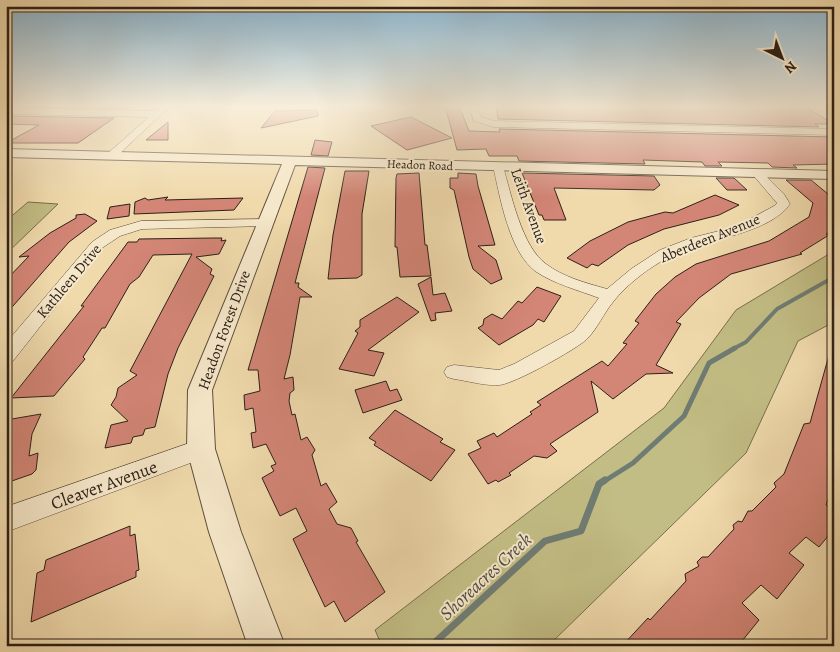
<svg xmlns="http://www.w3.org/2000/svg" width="840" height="652" font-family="Alegreya,serif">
  <rect width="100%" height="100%" fill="#f0daac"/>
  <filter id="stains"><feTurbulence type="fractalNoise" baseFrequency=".004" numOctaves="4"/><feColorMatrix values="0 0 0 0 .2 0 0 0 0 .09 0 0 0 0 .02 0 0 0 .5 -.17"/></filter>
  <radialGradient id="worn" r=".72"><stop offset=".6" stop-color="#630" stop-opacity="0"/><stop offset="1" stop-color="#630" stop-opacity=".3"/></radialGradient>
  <!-- green -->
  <g fill="#c2bd84" stroke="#786e4e">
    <path d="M28,202L58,204L6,254V221Z"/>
    <path d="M834,251V322L798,341L746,453L548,646H382L375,630L664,408L736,310Z"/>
  </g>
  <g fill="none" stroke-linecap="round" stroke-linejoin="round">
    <!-- stream-far2 -->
    <path stroke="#6f7c73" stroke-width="4" d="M733,349L746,342L777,309L834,277"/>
    <!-- stream-far1 -->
    <path stroke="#6f7c73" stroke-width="5" d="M603,482L633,463L684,416L709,363L735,348"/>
    <!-- stream -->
    <path stroke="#6f7c73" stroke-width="7" d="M431,646L545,541L581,531L599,484L605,480"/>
  </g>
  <!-- building -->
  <g fill="#d38576" stroke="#2d2018">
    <path d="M28,106H129L126,109L26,107Z"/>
    <path d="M445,106H459L469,131L500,132L499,129L834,137V164L793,165L797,168L772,167L768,163L718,162L722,166H705L702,162L643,160L645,164L519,161L517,156H489L486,149L457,150Z"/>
    <path d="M496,106H804L834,124H815L819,127L498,119Z"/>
    <path d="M317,110L318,116L261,128L275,111Z"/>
    <path d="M6,116H7L114,118L78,143H11L8,142L39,125L6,124Z"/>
    <path d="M411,117L452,138L407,150L371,126Z"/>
    <path d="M168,122V140H146Z"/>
    <path d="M315,140L332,142L328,156L311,155Z"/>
    <path d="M308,167L325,168L295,283H299L298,287L312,297H300L290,355L284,379L293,377L294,390L290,393L289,401L292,415L295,414L301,440L307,437L315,450L312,455L321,486L326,483L337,502L329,509L337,524L351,528L358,541L356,542L385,592L345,622L334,601L325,607L293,539L307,531L296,508L280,516L262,478L274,471L271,466L276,464L266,444L253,448L251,433L256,432L253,408L245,410L244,395L260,391L258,370H248Z"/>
    <path d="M345,171H369L362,214V275L357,278L328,279L333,235Z"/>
    <path d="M419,173L425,245H427L431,276L400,277L397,247H395L396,178L397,174Z"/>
    <path d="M458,173L476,174L478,186L495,245L478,246L496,260L502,279L491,284L473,269L469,257L454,190L450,188V178H458Z"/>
    <path d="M522,173L654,176L660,185L654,190L554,188L566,220H544L542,215H539Z"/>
    <path d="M716,178H734L747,190H727Z"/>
    <path d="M786,180H811L834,199V229L826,234L829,235L800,253L802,254L731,274L699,298L676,322L681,324L656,365L673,373L646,374L613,399L591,381L598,412L550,444L557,451L547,458L534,456L509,473L511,475L498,482L496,480L488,484L468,454L481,448L477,441L494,433L497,437L532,414L530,412L541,405L537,402L602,361L608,366L627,344L623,343L639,323L635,321L656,294L675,277L696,264L769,241L809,217L813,203Z"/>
    <path d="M715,195L739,205L719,215L664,229L628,245L598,266L592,264L587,268L567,258L590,241L628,222L665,212L673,213Z"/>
    <path d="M168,197L165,200L243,198L234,210L134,214L135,202L145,198L148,200Z"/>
    <path d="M130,204L129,216L107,219L110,207Z"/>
    <path d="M85,214L97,221L69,242L6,314V280L29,256L19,257L50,233L76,218V215Z"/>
    <path d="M214,238H222L221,241L226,240L219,254L196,257L212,269L210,274L214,276L178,348L168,374L155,427L145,429L143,435L133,437L131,443L105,448L111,425L128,421L111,405L116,397L118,388L137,375L130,371L192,254L153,255L139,277L130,284L105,328H102L83,357L85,359L54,396L11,398L84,306H81L128,242H137L139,239Z"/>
    <path d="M431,277L433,295L445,293L452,311L435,313L436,320L431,321L418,284Z"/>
    <path d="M537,287L561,296L544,322L538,319L533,325L499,345L478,328L483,325L484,319L492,314L502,319L518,301L522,303Z"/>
    <path d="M397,297L419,312L368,350L384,353L374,376L339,369L358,333L355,331L360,327V320Z"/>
    <path d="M831,348L834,349V484L826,505L834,510V529L819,547L806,537L789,553L804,565L777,599L761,585L742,603L759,620L738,646H622L648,618L650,620L686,581L685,574L699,566L697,562L702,557H708L734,529L733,525L738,521L742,522L748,511H752L776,487L774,483L784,474L804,424L810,423Z"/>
    <path d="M386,381L390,391L397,389L402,400L363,413L355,390Z"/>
    <path d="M395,410L443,439L440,442L455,450L431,481L374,445L376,442L369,438Z"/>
    <path d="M41,414L32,434L29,456L38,453L36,470L32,474L6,483V420Z"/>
    <path d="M130,526V536L135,534L139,570L136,571V577L31,622L37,573L44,570L46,560Z"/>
  </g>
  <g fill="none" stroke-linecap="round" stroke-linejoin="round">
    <defs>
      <g id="minor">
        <path d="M161,106H170L115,158L111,159L106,156L107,154L149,117L6,114V108L155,111Z"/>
        <path d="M469,106H477L481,117L494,121L834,129V135L493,127L474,121Z"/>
        <path d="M498,163L503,166C511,194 522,247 546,264C563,277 586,283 607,289L631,269L660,250L691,238L735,227L774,206L777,203L753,175V171H761L784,194L790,204C767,236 703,238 669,257C650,267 627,284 613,302C604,313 597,329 587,339C577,349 512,385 499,385C485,386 468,381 454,379L447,377L444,372L447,367L454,365L499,370L514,364L574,331L599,298C578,290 554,284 535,271C509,251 500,197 493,166Z"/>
        <path d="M264,219L271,223L269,226L142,229L120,236L102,248L13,361L6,363V343L92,242L110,230L141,221Z"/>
        <path d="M201,439L209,442L212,449L209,456L6,532V507Z"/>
      </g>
      <path id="tertiary" d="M6,149L834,171V179L295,165L212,390L215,449L241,532L285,646H248L209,532L187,449L188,390L282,164L6,157Z"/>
    </defs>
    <!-- minor casing -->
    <use href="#minor" stroke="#5e4e3d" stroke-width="1"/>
    <!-- tertiary casing -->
    <use href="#tertiary" stroke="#5e4e3d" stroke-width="2"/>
    <!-- minor -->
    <use href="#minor" fill="#f5e7c9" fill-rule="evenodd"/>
    <!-- tertiary -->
    <use href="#tertiary" fill="#f5e7c9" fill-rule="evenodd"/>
  </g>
  <!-- sky -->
  <linearGradient id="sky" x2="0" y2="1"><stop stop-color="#89b6d2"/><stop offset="0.54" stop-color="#f8eeda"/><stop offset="1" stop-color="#f8eeda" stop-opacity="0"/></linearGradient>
  <rect width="840" height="197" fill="url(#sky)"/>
  <g text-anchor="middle" stroke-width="4" stroke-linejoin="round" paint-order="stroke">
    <!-- far-street labels -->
    <g font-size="12" fill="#2d2018" stroke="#f5e7c9">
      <text transform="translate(420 165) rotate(2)" y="4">Headon Road</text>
    </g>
    <!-- street labels -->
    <g font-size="15" fill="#2d2018" stroke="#f5e7c9">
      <text transform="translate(529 206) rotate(70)" y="5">Leith Avenue</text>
      <text transform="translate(710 238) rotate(-22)" y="5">Aberdeen Avenue</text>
      <text transform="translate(69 281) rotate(-50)" y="5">Kathleen Drive</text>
      <text transform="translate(224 330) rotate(-70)" y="5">Headon Forest Drive</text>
    </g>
    <!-- near-street labels -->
    <g font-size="18" fill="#2d2018" stroke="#f5e7c9">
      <text transform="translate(104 485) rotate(-20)" y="6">Cleaver Avenue</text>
    </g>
    <!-- near-water labels -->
    <g font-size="19" font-style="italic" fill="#4e4e46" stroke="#f5e7c9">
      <text transform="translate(485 576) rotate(-43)" y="7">Shoreacres Creek</text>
    </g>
  </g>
  <!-- margin -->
  <rect width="840" height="652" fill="none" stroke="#f0daac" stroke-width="25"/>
  <rect x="8" y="8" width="825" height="637" fill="none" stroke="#2d2018" stroke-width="2.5"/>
  <rect x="12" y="12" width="815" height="627" fill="none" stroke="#2d2018"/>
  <!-- north arrow -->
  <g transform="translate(782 58) rotate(138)" stroke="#f5e7c9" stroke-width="4" paint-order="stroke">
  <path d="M0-4L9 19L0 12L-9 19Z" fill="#2d2018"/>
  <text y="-8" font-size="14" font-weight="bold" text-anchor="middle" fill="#2d2018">N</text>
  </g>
  <rect width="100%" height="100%" filter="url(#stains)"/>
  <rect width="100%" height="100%" fill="url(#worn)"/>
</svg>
